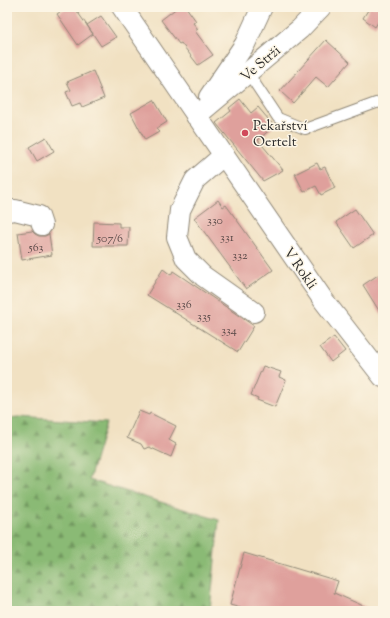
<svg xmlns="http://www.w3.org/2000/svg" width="390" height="618" font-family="'Sorts Mill Goudy',serif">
  <defs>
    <pattern id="forest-firs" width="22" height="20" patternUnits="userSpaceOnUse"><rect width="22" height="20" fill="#8aba74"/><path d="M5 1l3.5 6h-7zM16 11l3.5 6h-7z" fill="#71975f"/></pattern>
  </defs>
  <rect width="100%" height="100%" fill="#fcf5e5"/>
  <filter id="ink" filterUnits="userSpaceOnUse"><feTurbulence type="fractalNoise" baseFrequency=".025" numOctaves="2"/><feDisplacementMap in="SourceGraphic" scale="8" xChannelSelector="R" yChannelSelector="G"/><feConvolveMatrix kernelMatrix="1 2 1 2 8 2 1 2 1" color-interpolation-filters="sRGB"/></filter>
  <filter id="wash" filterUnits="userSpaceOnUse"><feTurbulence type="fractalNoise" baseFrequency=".012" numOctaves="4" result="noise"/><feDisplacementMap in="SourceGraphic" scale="16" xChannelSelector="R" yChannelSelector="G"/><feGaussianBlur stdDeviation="0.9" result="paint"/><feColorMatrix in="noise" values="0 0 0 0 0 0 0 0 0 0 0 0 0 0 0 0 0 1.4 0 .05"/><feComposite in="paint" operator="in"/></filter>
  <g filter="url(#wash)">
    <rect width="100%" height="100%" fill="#f1e1c2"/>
    <!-- forest -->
    <path fill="url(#forest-firs)" stroke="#5a7250" d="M19,417L106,423L89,480L219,520L210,611H7V418Z"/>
    <g id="blocks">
      <!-- building -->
      <g fill="#dfa09c">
        <path d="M67,7H74L93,34L78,45L57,14Z"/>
        <path d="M178,7H186L196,21L193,23L198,29L195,31L213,55L198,65L181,43L179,44L161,20Z"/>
        <path d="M370,7H383V14L375,27L363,18Z"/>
        <path d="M101,16L116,37L101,46L87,25Z"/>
        <path d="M326,40L350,62L328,87L316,77L293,103L280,91Z"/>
        <path d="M93,71L104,98L82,107L80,103L72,106L66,92L71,90L67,82Z"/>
        <path d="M240,99L251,113L258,107L274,126L258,140L283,170L263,181L216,123L231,111L229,108Z"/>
        <path d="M154,100L167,122L156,129L159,132L145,140L131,113Z"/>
        <path d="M46,137L54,151L37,161L29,147Z"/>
        <path d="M317,163L320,169L325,167L335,188L321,195L316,186L304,192L295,174Z"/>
        <path d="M218,200L223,207L226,205L273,270L246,289L194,218Z"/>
        <path d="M355,209L373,235L354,248L336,222Z"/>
        <path d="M94,222L119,223V227H129L128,246H93Z"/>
        <path d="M32,231L35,234L39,236H45L49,234L52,255L22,260L18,233Z"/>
        <path d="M163,269L171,275L173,271L185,279L254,326L238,352L147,295Z"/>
        <path d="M378,275L383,283V317L363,285Z"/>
        <path d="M334,337L345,351L331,362L320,347Z"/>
        <path d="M263,366L281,372L279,377L286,380L275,407L257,400L258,398L251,395Z"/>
        <path d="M139,411L149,415L150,413L176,426L169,440L176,444L171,457L149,447L144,449L141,444L127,438Z"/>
        <path d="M244,553L338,581L334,593L375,611H251L230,605Z"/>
      </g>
    </g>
  </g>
  <g filter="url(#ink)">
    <use href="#blocks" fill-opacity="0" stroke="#8e8676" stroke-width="1"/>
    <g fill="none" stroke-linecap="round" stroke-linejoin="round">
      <defs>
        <path id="lane" d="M248,73L278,118L305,129L376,103L383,102"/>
        <g id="street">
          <path d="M122,7L324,301L383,377"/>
          <path d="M209,97L245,44L262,7"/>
          <path d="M196,116L300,29L321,7"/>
          <path d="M224,155L195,180L180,210L177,237L186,259L203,276L254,312"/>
          <path d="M7,211L15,210L39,216L42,225"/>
        </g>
      </defs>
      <!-- lane casing -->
      <use href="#lane" stroke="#8e8676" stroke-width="12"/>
      <!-- street casing -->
      <use href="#street" stroke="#8e8676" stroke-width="22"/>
      <!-- lane -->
      <use href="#lane" stroke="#fff" stroke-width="10"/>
      <!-- street -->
      <use href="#street" stroke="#fff" stroke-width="20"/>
    </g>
  </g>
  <!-- markers -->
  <circle fill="#d1495b" stroke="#fcf5e5" stroke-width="1.5" cx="245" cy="133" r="4"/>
  <g text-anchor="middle" stroke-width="3" stroke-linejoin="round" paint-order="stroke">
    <!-- number labels -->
    <g font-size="12" fill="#584847">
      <text x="215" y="224">330</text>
      <text x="227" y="241">331</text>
      <text x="110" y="242">507/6</text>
      <text x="36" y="251">563</text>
      <text x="240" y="259">332</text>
      <text x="184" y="308">336</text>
      <text x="204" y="320">335</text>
      <text x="229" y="334">334</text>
    </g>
    <!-- street labels -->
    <g font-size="14" fill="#2b2b2b" stroke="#fcf5e5">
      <text transform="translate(260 63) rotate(-40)" y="5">Ve Strži</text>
      <text transform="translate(301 268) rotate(55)" y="5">V Rokli</text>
    </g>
    <!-- poi labels -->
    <g font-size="14" fill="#2b2b2b" stroke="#fcf5e5" text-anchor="start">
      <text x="253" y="130">Pekařství<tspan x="253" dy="16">Oertelt</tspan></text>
    </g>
  </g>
  <!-- margin -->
  <rect width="390" height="618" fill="none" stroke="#fcf5e5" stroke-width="24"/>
</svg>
